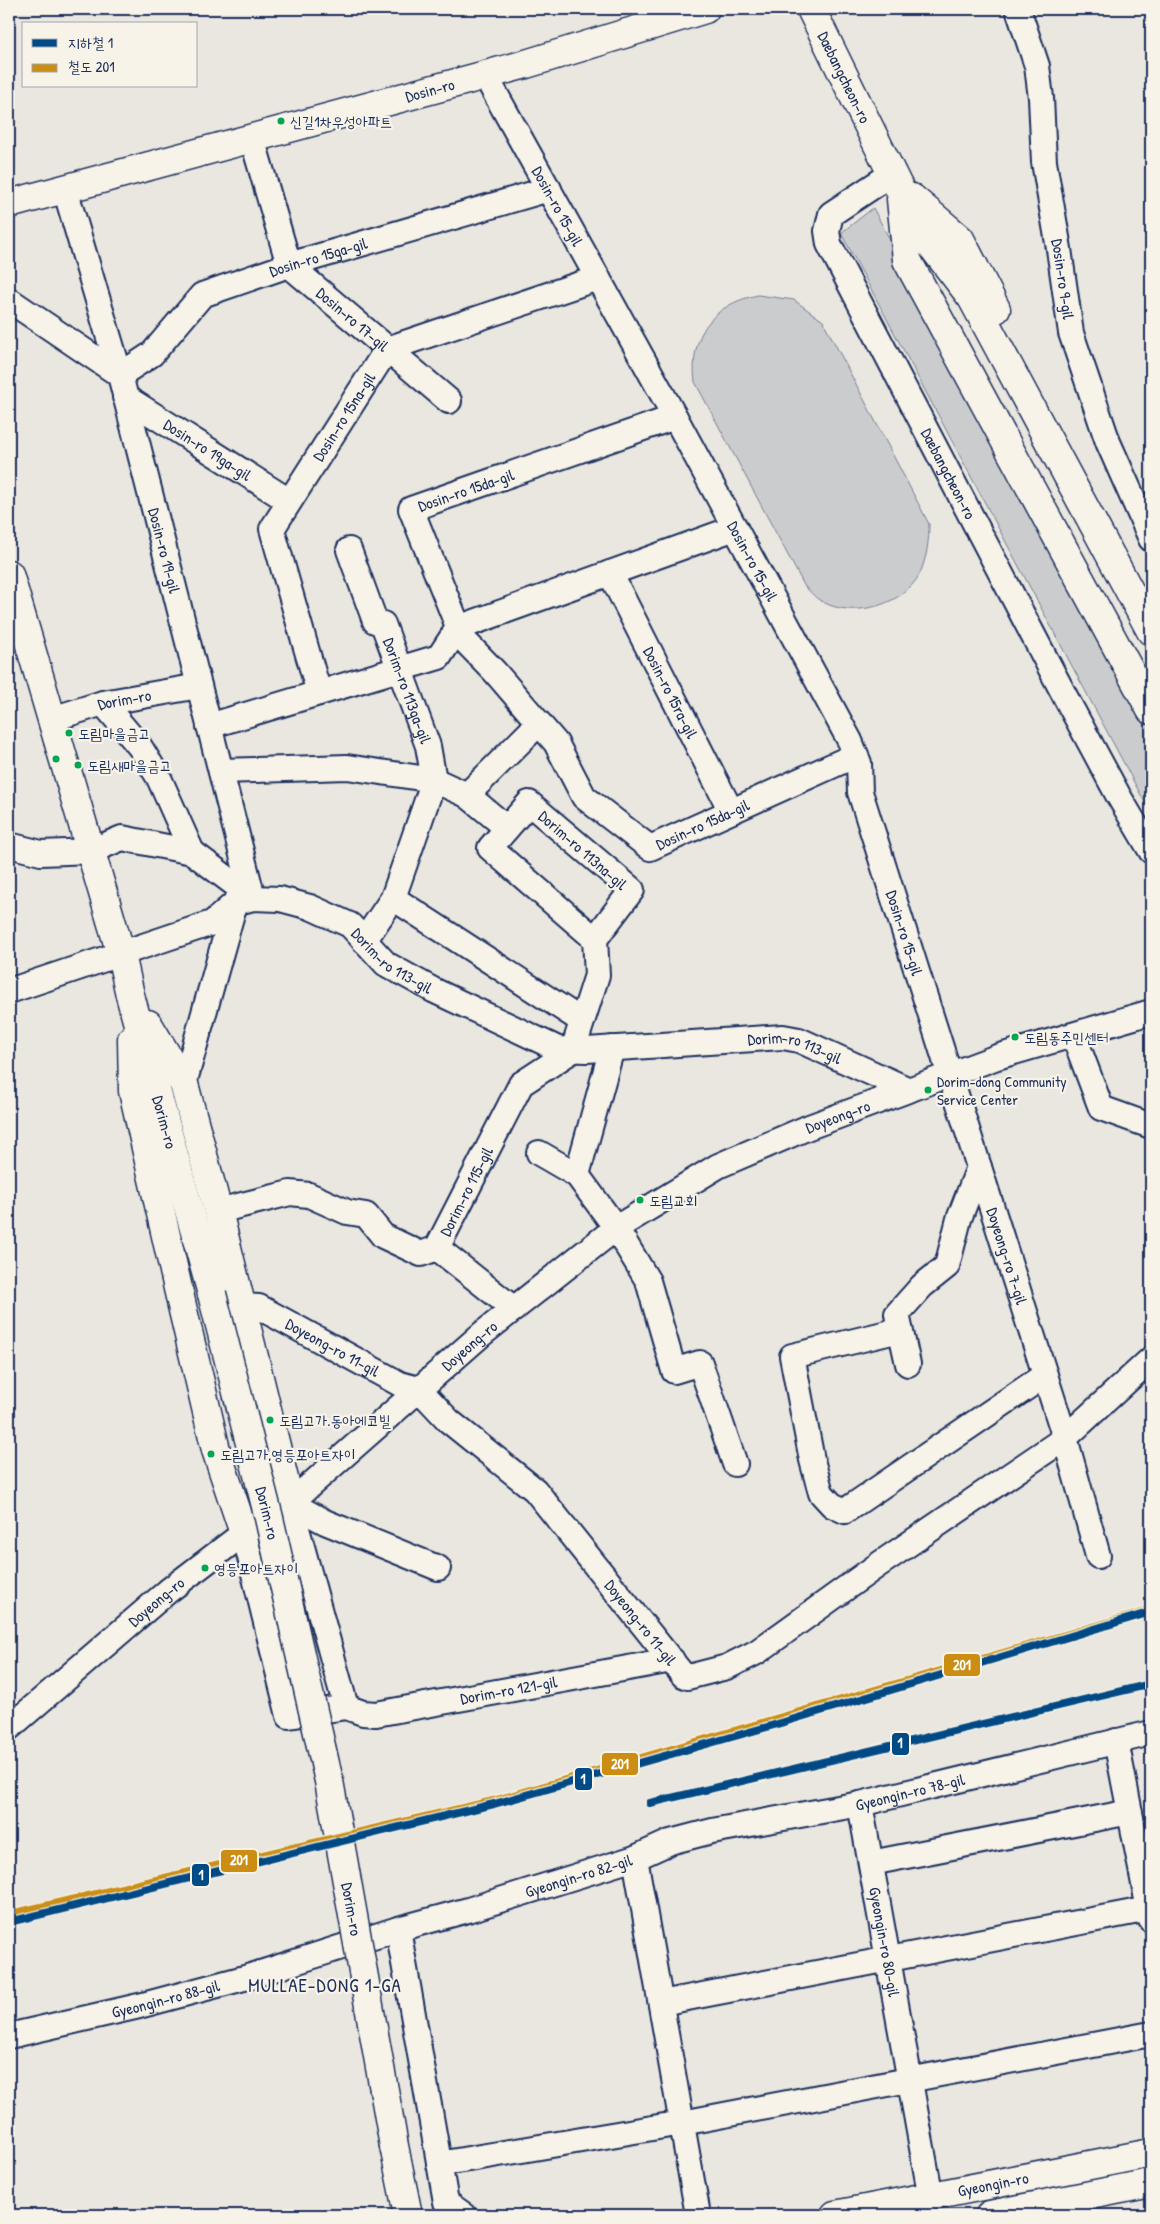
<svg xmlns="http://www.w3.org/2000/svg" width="1160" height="2224" font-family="'Patrick Hand','Poor Story',sans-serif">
  <rect width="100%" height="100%" fill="#eae7e0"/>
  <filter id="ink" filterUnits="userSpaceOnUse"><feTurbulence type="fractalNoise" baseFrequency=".02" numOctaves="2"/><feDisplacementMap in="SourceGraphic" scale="10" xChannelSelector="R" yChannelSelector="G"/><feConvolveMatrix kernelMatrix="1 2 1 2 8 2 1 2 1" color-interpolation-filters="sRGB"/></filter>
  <g filter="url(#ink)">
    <!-- green -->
    <g fill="#cbcccd" stroke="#737e96">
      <path d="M873,208L1151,728V814L841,233Z"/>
      <path d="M758,295L794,300L823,321L929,524C929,541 927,557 920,573C905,605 853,619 823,602C816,599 811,592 805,587L695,382C689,336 712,304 758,295Z"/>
    </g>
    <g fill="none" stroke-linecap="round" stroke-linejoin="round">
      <defs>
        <g id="minor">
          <path id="s1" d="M1018,9L1037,66L1041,98L1044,162L1059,249L1071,333L1108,442L1151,539"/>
          <path id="s2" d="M485,75L675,417L850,741L859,763L860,792L1065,1438L1098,1556"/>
          <path id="s3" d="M252,138L289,265L449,401"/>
          <path id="s4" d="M893,173L831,214L827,231L829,244L1068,702L1118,795L1151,851"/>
          <path id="s5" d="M65,189L120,375L253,898"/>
          <path id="s6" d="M9,300L120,375L152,354L202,295L289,265L549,189"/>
          <path id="s7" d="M125,397L289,501"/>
          <path id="s8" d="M675,417L411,509L463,639L495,672L556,743L584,797L650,848L856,755"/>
          <path id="s9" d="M349,550L375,621L383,624L428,746L434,780L393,898L364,941"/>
          <path id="s10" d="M610,573L731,811"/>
          <path id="s11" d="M319,693L272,529L387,349L598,278"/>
          <path d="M103,703L140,747L159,778L192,852"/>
          <path id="s12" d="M52,719L103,703L199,686"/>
          <path d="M209,726L439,657L458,628L735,528"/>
          <path d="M221,771L347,767L434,780L467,795L507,828"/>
          <path d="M467,795L539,723"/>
          <path d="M9,845L41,853L91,851L122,838L192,852L253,898"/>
          <path d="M393,898L582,1021"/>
          <path id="s13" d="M9,991L212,923L235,903L253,898L280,899L310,907L350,925L386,964L433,990L558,1049L587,1050L783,1037L799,1040L909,1090"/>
          <path d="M1074,1036L1101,1108L1151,1126"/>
          <path d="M573,1050L597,975L595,939L632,890L529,803L490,848L595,939"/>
          <path d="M184,1084L235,903"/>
          <path d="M539,1153L577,1175L616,1228L648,1281L674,1371L700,1363L735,1464"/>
          <path d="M577,1175L612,1048"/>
          <path id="s14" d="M218,1211L290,1193L309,1195L347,1212L366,1215L383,1236L421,1254L437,1248L521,1084L573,1050"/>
          <path d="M437,1248L514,1309"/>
          <path id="s15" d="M242,1306L259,1307L400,1384L419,1389L449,1421L535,1490L683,1675L688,1677L727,1667L757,1652L878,1565L1065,1438L1151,1359"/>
          <path d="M900,1330L792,1356L812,1460L821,1493L832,1505L845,1511L1045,1375"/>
          <path d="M908,1364L897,1314L922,1286L947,1266L959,1219L979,1167"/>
          <path d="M290,1503L325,1522L438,1568"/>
          <path d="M244,1533L289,1716L346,1707L290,1503"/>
          <path id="s16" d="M346,1707L363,1713L376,1714L672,1660"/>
          <path id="s17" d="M9,1728L168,1591L244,1533L290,1503L482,1334L616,1228L718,1166L809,1127L997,1057L1151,1012"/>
          <path d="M1116,1741L1151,1920"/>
          <path id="s18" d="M860,1804L931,2198"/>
          <path d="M635,1858L698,2215"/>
          <path d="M871,1863L1130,1812"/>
          <path d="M398,1929L446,2202L464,2215"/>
          <path d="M661,2003L1149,1909"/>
          <path id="s19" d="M9,2036L139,2006L248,1977L398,1929L468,1910L635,1858L670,1842L712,1831L860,1804L1151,1733"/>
          <path d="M439,2164L682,2123L1151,2034"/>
        </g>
        <g id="major">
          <path id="s20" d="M811,9L899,188L932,246L972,298L1151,631"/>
          <path d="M912,198L960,239L996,309"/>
          <path d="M901,199L907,260L1151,710"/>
          <path id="s21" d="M9,204L526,64L705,9"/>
          <path id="s22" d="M9,574L121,954L130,995L212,1294"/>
          <path d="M148,1024L184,1084L218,1211L290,1503"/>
          <path d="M132,1039L133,1091L182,1306L216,1450L244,1533"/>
          <path d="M394,2146L408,2215"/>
          <path id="s23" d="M835,2215L1151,2153"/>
          <path d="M990,2215L1151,2183"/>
        </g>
      </defs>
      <!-- minor casing -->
      <use href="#minor" stroke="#1b2f5e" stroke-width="28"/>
      <!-- major casing -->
      <use href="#major" stroke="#1b2f5e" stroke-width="31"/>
      <!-- minor -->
      <use href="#minor" stroke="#f7f3e8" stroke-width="24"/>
      <!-- major -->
      <use href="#major" stroke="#f7f3e8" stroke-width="28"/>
      <defs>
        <g id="major-bridge">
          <path id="s24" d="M212,1294L269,1518L329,1781L394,2146"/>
        </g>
      </defs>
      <!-- major-bridge casing -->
      <use href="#major-bridge" stroke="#1b2f5e" stroke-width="31" stroke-linecap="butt"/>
      <!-- major-bridge -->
      <use href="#major-bridge" stroke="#f7f3e8" stroke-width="28"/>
      <defs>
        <path id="rail-1" d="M11,1914L493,1801L1151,1610"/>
      </defs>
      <!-- rail-1 casing -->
      <use href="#rail-1" stroke="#f7f3e8" stroke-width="11"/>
      <!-- rail-1 -->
      <use href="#rail-1" stroke="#cb8e13" stroke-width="8"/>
      <defs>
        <g id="metro-1">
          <path d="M650,1803L1151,1684"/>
          <path d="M9,1922L494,1804L774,1725L1151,1612"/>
        </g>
      </defs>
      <!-- metro-1 casing -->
      <use href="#metro-1" stroke="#f7f3e8" stroke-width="11"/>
      <!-- metro-1 -->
      <use href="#metro-1" stroke="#004a85" stroke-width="8"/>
    </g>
  </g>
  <!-- markers -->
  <g fill="#00a651" stroke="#f7f3e8" stroke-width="2">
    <circle cx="281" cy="121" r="4.5"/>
    <circle cx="69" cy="733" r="4.5"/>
    <circle cx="56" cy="759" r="4.5"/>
    <circle cx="78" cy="765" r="4.5"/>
    <circle cx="1015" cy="1037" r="4.5"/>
    <circle cx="928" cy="1090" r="4.5"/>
    <circle cx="640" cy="1200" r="4.5"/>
    <circle cx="270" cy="1420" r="4.5"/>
    <circle cx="211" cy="1454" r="4.5"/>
    <circle cx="205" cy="1568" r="4.5"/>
  </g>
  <g text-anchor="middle" stroke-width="4.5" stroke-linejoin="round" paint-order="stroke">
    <!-- bus labels -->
    <g font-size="15" fill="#1b2f5e" stroke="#f7f3e8" text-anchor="start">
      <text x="290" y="127">신길1차우성아파트</text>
      <text x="78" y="739">도림마을금고</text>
      <text x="87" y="771">도림새마을금고</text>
      <text x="1024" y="1043">도림동주민센터</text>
      <text x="937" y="1087">Dorim-dong Community<tspan x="937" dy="18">Service Center</tspan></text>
      <text x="649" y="1206">도림교회</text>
      <text x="279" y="1426">도림고가.동아에코빌</text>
      <text x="220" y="1460">도림고가,영등포아트자이</text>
      <text x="214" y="1574">영등포아트자이</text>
    </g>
    <!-- street labels -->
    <g font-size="16" fill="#1b2f5e" stroke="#f7f3e8">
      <text dy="6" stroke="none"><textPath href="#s20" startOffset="76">Daebangcheon-ro</textPath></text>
      <text dy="6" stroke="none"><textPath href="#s21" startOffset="436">Dosin-ro</textPath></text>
      <text dy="6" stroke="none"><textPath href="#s2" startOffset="150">Dosin-ro 15-gil</textPath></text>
      <text dy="6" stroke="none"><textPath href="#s6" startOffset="372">Dosin-ro 15ga-gil</textPath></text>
      <text dy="6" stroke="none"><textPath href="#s1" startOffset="275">Dosin-ro 9-gil</textPath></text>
      <text dy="6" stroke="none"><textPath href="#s3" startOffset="216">Dosin-ro 17-gil</textPath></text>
      <text dy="6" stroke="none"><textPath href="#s11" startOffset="304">Dosin-ro 15na-gil</textPath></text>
      <text dy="6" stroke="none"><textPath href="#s7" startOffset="98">Dosin-ro 19ga-gil</textPath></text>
      <text dy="6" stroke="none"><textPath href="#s4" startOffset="364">Daebangcheon-ro</textPath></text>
      <text transform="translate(466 490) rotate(-19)" y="6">Dosin-ro 15da-gil</text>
      <text dy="6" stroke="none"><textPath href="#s5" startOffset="375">Dosin-ro 19-gil</textPath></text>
      <text dy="6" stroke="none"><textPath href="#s2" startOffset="555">Dosin-ro 15-gil</textPath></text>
      <text dy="6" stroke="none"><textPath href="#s9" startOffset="155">Dorim-ro 113ga-gil</textPath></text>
      <text dy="6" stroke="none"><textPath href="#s10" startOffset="134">Dosin-ro 15ra-gil</textPath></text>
      <text dy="6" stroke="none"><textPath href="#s12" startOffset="75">Dorim-ro</textPath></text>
      <text dy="6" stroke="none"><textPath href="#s8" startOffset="761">Dosin-ro 15da-gil</textPath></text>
      <text transform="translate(583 850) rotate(41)" y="6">Dorim-ro 113na-gil</text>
      <text dy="6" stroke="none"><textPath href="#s2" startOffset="960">Dosin-ro 15-gil</textPath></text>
      <text dy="6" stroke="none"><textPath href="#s13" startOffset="421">Dorim-ro 113-gil</textPath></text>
      <text dy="6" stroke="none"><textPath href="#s13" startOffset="849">Dorim-ro 113-gil</textPath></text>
      <text dy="6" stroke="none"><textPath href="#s17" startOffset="1036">Doyeong-ro</textPath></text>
      <text dy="6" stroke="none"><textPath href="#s22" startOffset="570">Dorim-ro</textPath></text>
      <text dy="6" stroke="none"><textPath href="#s14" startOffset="304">Dorim-ro 115-gil</textPath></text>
      <text dy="6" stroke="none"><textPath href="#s2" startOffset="1299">Doyeong-ro 7-gil</textPath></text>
      <text dy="6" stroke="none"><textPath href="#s17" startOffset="599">Doyeong-ro</textPath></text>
      <text dy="6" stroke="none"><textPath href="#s15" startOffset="101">Doyeong-ro 11-gil</textPath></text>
      <text dy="6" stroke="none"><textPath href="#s24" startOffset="226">Dorim-ro</textPath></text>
      <text dy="6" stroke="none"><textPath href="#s17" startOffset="194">Doyeong-ro</textPath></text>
      <text dy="6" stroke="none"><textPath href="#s15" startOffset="521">Doyeong-ro 11-gil</textPath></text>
      <text dy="6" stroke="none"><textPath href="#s16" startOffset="166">Dorim-ro 121-gil</textPath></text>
      <text dy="6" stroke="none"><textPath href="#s19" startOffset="935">Gyeongin-ro 78-gil</textPath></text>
      <text dy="6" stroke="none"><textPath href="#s19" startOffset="592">Gyeongin-ro 82-gil</textPath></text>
      <text dy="6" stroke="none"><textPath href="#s24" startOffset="631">Dorim-ro</textPath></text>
      <text dy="6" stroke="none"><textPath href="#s18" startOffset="140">Gyeongin-ro 80-gil</textPath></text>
      <text dy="6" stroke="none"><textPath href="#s19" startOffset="161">Gyeongin-ro 88-gil</textPath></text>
      <text dy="6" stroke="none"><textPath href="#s23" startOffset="161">Gyeongin-ro</textPath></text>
    </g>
    <!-- quarter labels -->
    <g font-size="19" letter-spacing="1" fill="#1b2f5e" stroke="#f7f3e8">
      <text x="325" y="1992">MULLAE-DONG 1-GA</text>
    </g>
  </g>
  <g stroke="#f7f3e8" stroke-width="2">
    <rect x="943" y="1653" width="38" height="24" rx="5" fill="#cb8e13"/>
    <rect x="891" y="1732" width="19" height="24" rx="5" fill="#004a85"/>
    <rect x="601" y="1752" width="38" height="24" rx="5" fill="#cb8e13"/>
    <rect x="574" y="1767" width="19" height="24" rx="5" fill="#004a85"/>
    <rect x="220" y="1849" width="38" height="24" rx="5" fill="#cb8e13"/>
    <rect x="191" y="1863" width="19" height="24" rx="5" fill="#004a85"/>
  </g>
  <g font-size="14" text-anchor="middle" font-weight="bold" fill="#fff">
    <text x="962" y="1670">201</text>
    <text x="900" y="1748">1</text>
    <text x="620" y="1769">201</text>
    <text x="583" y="1784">1</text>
    <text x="239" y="1865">201</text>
    <text x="201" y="1880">1</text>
  </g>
  <!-- margin -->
  <rect width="1160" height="2224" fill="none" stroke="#f7f3e8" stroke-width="30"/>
  <rect x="15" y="15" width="1130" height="2194" fill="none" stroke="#1b2f5e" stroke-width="2" filter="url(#ink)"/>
  <!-- legend -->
  <rect x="22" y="22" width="175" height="65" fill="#f7f3e8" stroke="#9fa5b1"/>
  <rect x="32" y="39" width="25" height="8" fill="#004a85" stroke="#9fa5b1"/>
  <text x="68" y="48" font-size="15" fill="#1b2f5e">지하철 1</text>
  <rect x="32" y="64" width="25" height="8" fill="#cb8e13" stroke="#9fa5b1"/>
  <text x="68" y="72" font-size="15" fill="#1b2f5e">철도 201</text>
</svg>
